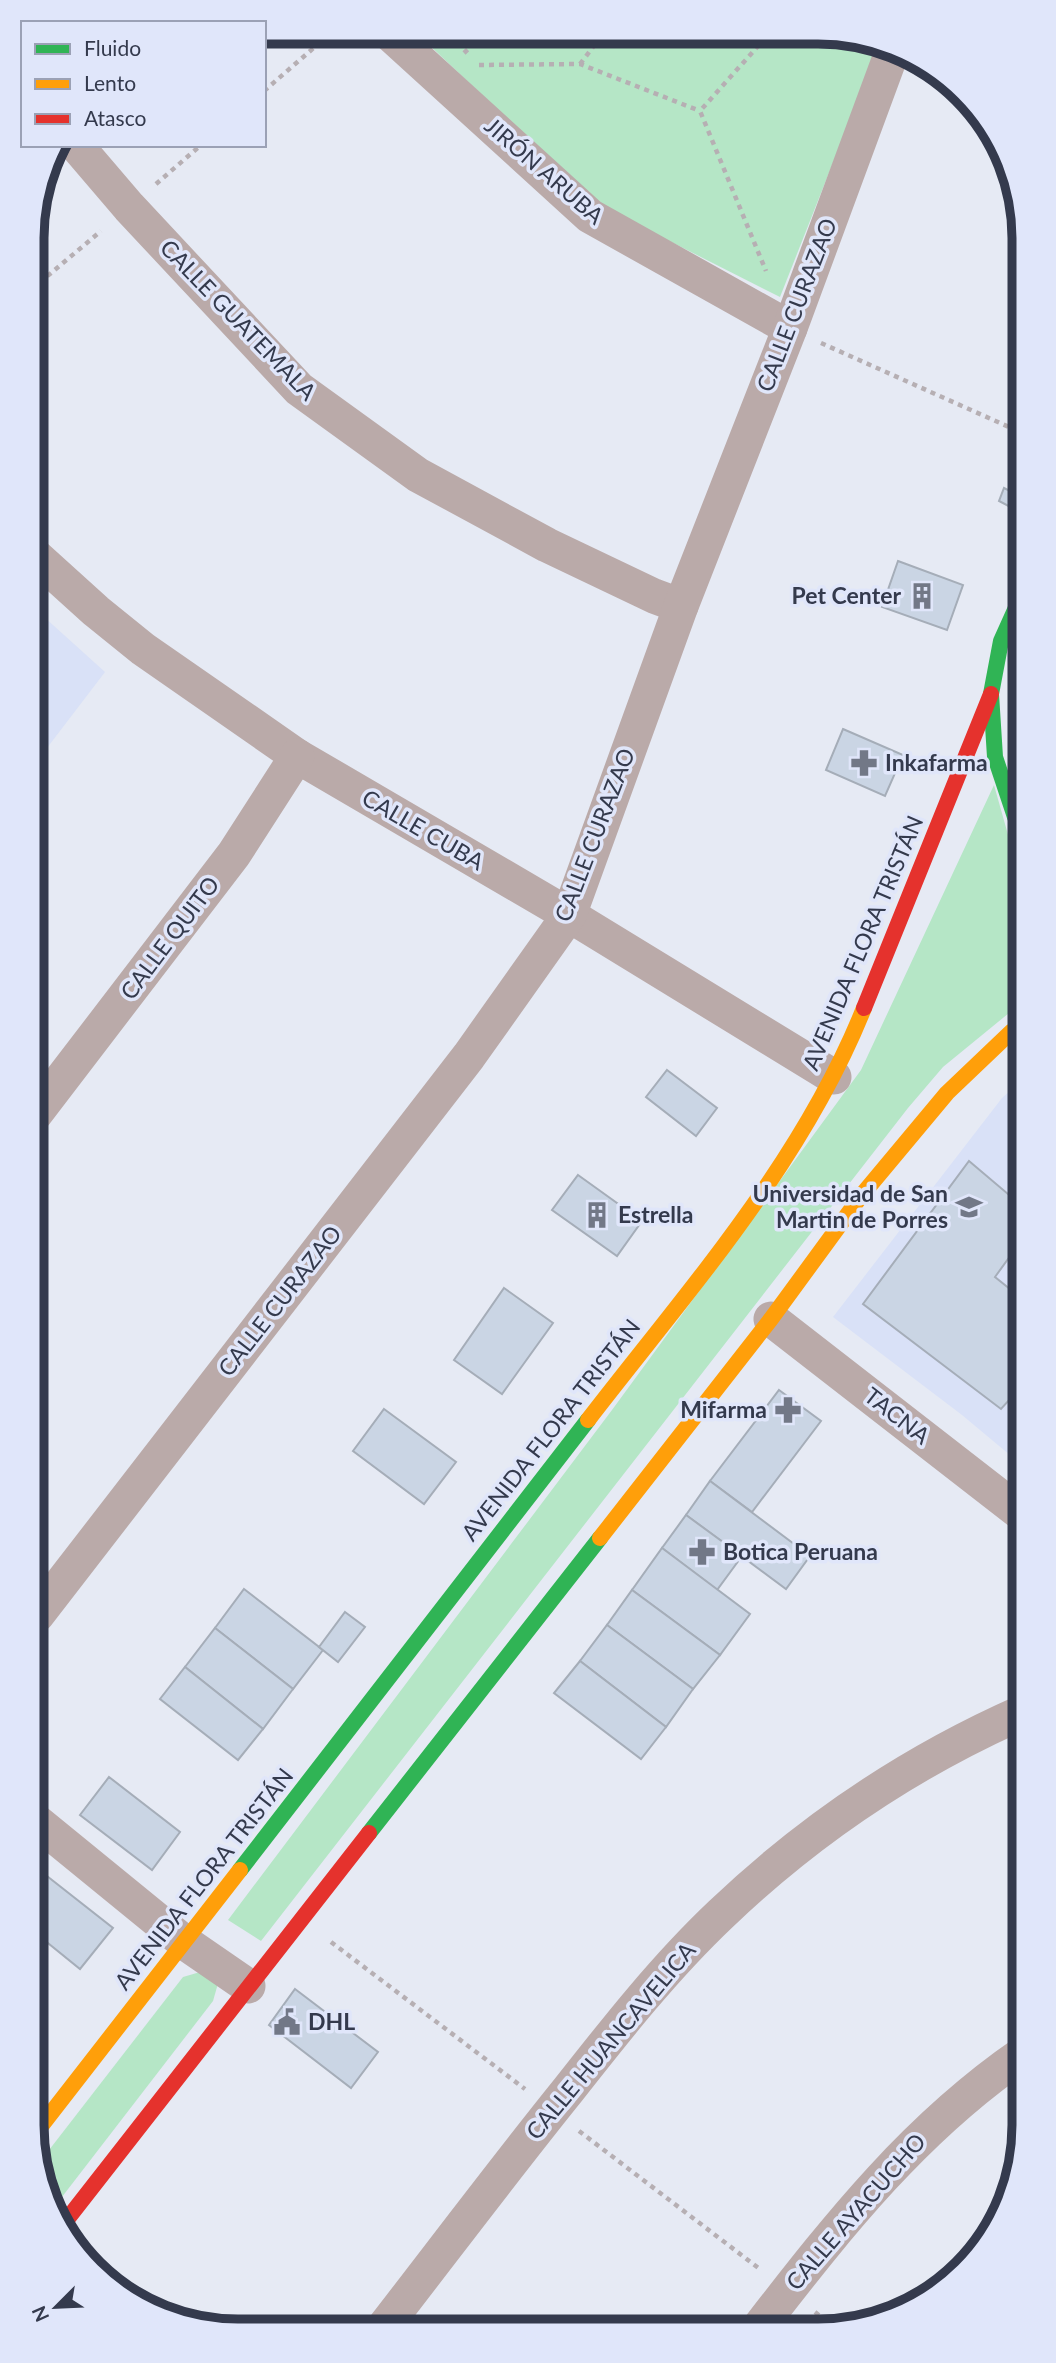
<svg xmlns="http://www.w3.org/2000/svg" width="1056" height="2363" font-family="Lato,sans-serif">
  <rect width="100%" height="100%" fill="#e6eaf4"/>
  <!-- built -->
  <g fill="#d9e1f7">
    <path d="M33,607L105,672L34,765Z"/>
    <path d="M1020,1082L1022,1465L962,1415L833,1317L1002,1098Z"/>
  </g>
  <!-- green -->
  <g fill="#b5e6c6">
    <path d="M434,33L858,35L879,46L780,297L598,205L425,41Z"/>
    <path d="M1019,654V769C1008,731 1007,692 1019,654Z"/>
    <path d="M994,785L1014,856L1020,864V1004L943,1067L908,1108L261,1941L228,1920L612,1410L861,1070Z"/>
    <path d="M207,1970L219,1980L213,2001L55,2206L39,2179V2163L183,1977Z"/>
  </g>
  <!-- building -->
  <g fill="#cad5e4" stroke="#a5adb8" stroke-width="2">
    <path d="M1004,488L1018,495L1016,510L999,501Z"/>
    <path d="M898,561L963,585L947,630L882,607Z"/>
    <path d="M843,729L903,755L885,796L826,770Z"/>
    <path d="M667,1070L717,1108L696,1136L646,1097Z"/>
    <path d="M969,1161L1021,1205V1241L995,1277L1021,1298V1387L1001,1409L863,1304Z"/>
    <path d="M578,1175L642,1221L617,1256L552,1210Z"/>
    <path d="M504,1288L553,1323L502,1394L454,1360Z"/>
    <path d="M779,1390L821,1421L752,1512L710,1481Z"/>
    <path d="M384,1409L456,1462L424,1504L353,1451Z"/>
    <path d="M710,1481L810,1556L786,1589L686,1515Z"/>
    <path d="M686,1515L742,1556L717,1590L662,1548Z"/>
    <path d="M662,1548L750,1614L720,1655L632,1590Z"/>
    <path d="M244,1589L323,1650L293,1689L215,1628Z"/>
    <path d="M632,1590L720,1655L693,1689L607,1625Z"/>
    <path d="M345,1612L365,1627L338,1662L319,1647Z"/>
    <path d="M607,1625L693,1689L666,1727L580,1661Z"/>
    <path d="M215,1628L293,1689L263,1729L185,1667Z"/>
    <path d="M580,1661L666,1727L641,1759L554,1693Z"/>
    <path d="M185,1667L263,1729L238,1760L160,1699Z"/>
    <path d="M109,1777L180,1832L152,1870L80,1815Z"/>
    <path d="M38,1869L113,1928L80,1969L38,1935Z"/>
    <path d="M295,1989L378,2052L351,2088L269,2025Z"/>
  </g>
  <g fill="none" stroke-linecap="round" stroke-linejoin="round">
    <!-- path -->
    <g stroke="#b6afb3" stroke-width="4.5" stroke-dasharray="5 5" stroke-linecap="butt">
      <path d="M741,35L759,45L859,40"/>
      <path d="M759,45L700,111L766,271"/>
      <path d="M464,53L485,33"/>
      <path d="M580,64L603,34"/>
      <path d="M479,65L580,64L700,111"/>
      <path d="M264,91L332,32"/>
      <path d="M156,184L201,145"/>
      <path d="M32,289L101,231"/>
      <path d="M821,343L1018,431"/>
      <path d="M331,1942L525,2089"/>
      <path d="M579,2131L761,2270"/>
      <path d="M815,2312L831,2325"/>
    </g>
    <!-- street -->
    <g stroke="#baaaa9" stroke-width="35">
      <path d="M388,32L590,216L790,328"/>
      <path d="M76,145L129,207L299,389L418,475L547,545L654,596L681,606"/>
      <path d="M33,554L96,611L143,649L297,756L569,915L834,1077"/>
      <path d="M35,1114L234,854L297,756"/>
      <path d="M771,1319L1022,1514"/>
      <path d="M37,1615L469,1056L569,915L681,606L790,328L892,52"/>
      <path d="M37,1822L184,1942L248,1986"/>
      <path d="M761,2325C840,2223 916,2127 1024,2053"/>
      <path d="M384,2327C446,2247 506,2167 569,2089C617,2028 665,1967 721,1914C809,1830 912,1761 1023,1712"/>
    </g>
    <!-- fast -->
    <g stroke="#30b455" stroke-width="16">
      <path d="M1019,601L1001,641L991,694L995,757L1015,817L1020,824"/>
      <path d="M369,1833L600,1538"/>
      <path d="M240,1870L588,1420"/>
    </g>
    <!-- slow -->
    <g stroke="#ff9f0a" stroke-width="16">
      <path d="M588,1420C689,1289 802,1163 864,1008"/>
      <path d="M600,1538L771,1319L861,1196L947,1093L1011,1032L1020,1026"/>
      <path d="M38,2130L240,1870"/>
    </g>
    <!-- jam -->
    <g stroke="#e5322d" stroke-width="16">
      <path d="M864,1008L991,694"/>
      <path d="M65,2222L369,1833"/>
    </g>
  </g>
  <!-- icons -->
  <defs>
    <symbol id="building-bare" viewBox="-9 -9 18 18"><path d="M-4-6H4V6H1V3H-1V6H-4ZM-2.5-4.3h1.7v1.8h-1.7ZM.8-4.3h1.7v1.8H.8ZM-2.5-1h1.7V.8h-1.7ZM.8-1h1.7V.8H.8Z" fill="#727887" stroke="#e0e6fa" stroke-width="2.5" paint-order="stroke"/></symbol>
    <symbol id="pharmacy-bare" viewBox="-9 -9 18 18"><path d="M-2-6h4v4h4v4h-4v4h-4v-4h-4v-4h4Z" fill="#727887" stroke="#e0e6fa" stroke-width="2.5" paint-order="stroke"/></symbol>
    <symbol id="university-bare" viewBox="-9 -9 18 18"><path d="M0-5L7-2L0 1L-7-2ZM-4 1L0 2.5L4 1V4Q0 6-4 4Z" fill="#727887" stroke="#e0e6fa" stroke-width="2.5" paint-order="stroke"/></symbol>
    <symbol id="civic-bare" viewBox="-9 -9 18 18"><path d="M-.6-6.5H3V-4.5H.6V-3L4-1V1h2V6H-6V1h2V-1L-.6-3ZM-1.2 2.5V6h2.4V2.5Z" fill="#727887" stroke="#e0e6fa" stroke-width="2.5" paint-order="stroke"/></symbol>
  </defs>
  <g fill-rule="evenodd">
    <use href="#building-bare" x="903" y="577" width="38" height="38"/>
    <use href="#pharmacy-bare" x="845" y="744" width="38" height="38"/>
    <use href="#university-bare" x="950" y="1188" width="38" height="38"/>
    <use href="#building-bare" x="578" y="1196" width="38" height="38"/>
    <use href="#pharmacy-bare" x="769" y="1391" width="38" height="38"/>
    <use href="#pharmacy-bare" x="683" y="1533" width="38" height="38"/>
    <use href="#civic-bare" x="268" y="2003" width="38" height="38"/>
  </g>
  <g text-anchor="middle" stroke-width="7" stroke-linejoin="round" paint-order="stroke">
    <!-- street labels -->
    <g font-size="23" fill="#343a4d" stroke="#e0e6fa">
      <text transform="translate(544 171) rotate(41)" y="8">JIRÓN ARUBA</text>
      <text transform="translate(797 305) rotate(-69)" y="8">CALLE CURAZAO</text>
      <text transform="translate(238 320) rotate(46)" y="8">CALLE GUATEMALA</text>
      <text transform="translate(423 830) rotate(30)" y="8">CALLE CUBA</text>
      <text transform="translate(595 835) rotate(-69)" y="8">CALLE CURAZAO</text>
      <text transform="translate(170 938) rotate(-53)" y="8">CALLE QUITO</text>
      <text transform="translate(863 943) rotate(-67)" y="8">AVENIDA FLORA TRISTÁN</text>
      <text transform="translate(280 1301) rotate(-52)" y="8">CALLE CURAZAO</text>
      <text transform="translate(897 1416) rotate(38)" y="8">TACNA</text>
      <text transform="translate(551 1430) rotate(-52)" y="8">AVENIDA FLORA TRISTÁN</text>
      <text transform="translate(204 1879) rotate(-52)" y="8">AVENIDA FLORA TRISTÁN</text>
      <text transform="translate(611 2041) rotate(-50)" y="8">CALLE HUANCAVELICA</text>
      <text transform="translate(856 2212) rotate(-49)" y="8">CALLE AYACUCHO</text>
    </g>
    <!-- poi labels -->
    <g font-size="23" font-weight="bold" fill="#343a4d" stroke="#e0e6fa" text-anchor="start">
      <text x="901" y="604" text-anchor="end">Pet Center</text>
      <text x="885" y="771">Inkafarma</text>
      <text x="948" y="1202" text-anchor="end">Universidad de San<tspan x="948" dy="26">Martin de Porres</tspan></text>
      <text x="618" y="1223">Estrella</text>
      <text x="767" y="1418" text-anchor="end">Mifarma</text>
      <text x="723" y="1560">Botica Peruana</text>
      <text x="308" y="2030">DHL</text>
    </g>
  </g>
  <!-- crop -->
  <path d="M0 0H1056V2363H0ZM238 44H818A194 194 0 0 1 1012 238V2125A194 194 0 0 1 818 2319H238A194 194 0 0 1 44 2125V238A194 194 0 0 1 238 44Z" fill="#e0e6fa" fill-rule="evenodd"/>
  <path fill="none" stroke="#343a4d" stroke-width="9" d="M238 44H818A194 194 0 0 1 1012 238V2125A194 194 0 0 1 818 2319H238A194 194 0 0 1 44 2125V238A194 194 0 0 1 238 44Z"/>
  <!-- legend -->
  <rect x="21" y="21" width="245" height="126" fill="#e0e6fa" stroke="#9ba1b5" stroke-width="2"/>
  <rect x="35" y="44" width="35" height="10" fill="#30b455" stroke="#9ba1b5" stroke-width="2"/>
  <text x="84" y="56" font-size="21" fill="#343a4d">Fluido</text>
  <rect x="35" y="79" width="35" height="10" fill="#ff9f0a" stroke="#9ba1b5" stroke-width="2"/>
  <text x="84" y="91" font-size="21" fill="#343a4d">Lento</text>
  <rect x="35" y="114" width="35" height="10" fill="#e5322d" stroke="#9ba1b5" stroke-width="2"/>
  <text x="84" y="126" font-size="21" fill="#343a4d">Atasco</text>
  <!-- north arrow -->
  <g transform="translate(56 2307) rotate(246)" stroke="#e0e6fa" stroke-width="5" paint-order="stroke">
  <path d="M0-5L12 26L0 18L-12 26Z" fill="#343a4d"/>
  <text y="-10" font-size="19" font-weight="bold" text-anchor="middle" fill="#343a4d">N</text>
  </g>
</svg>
